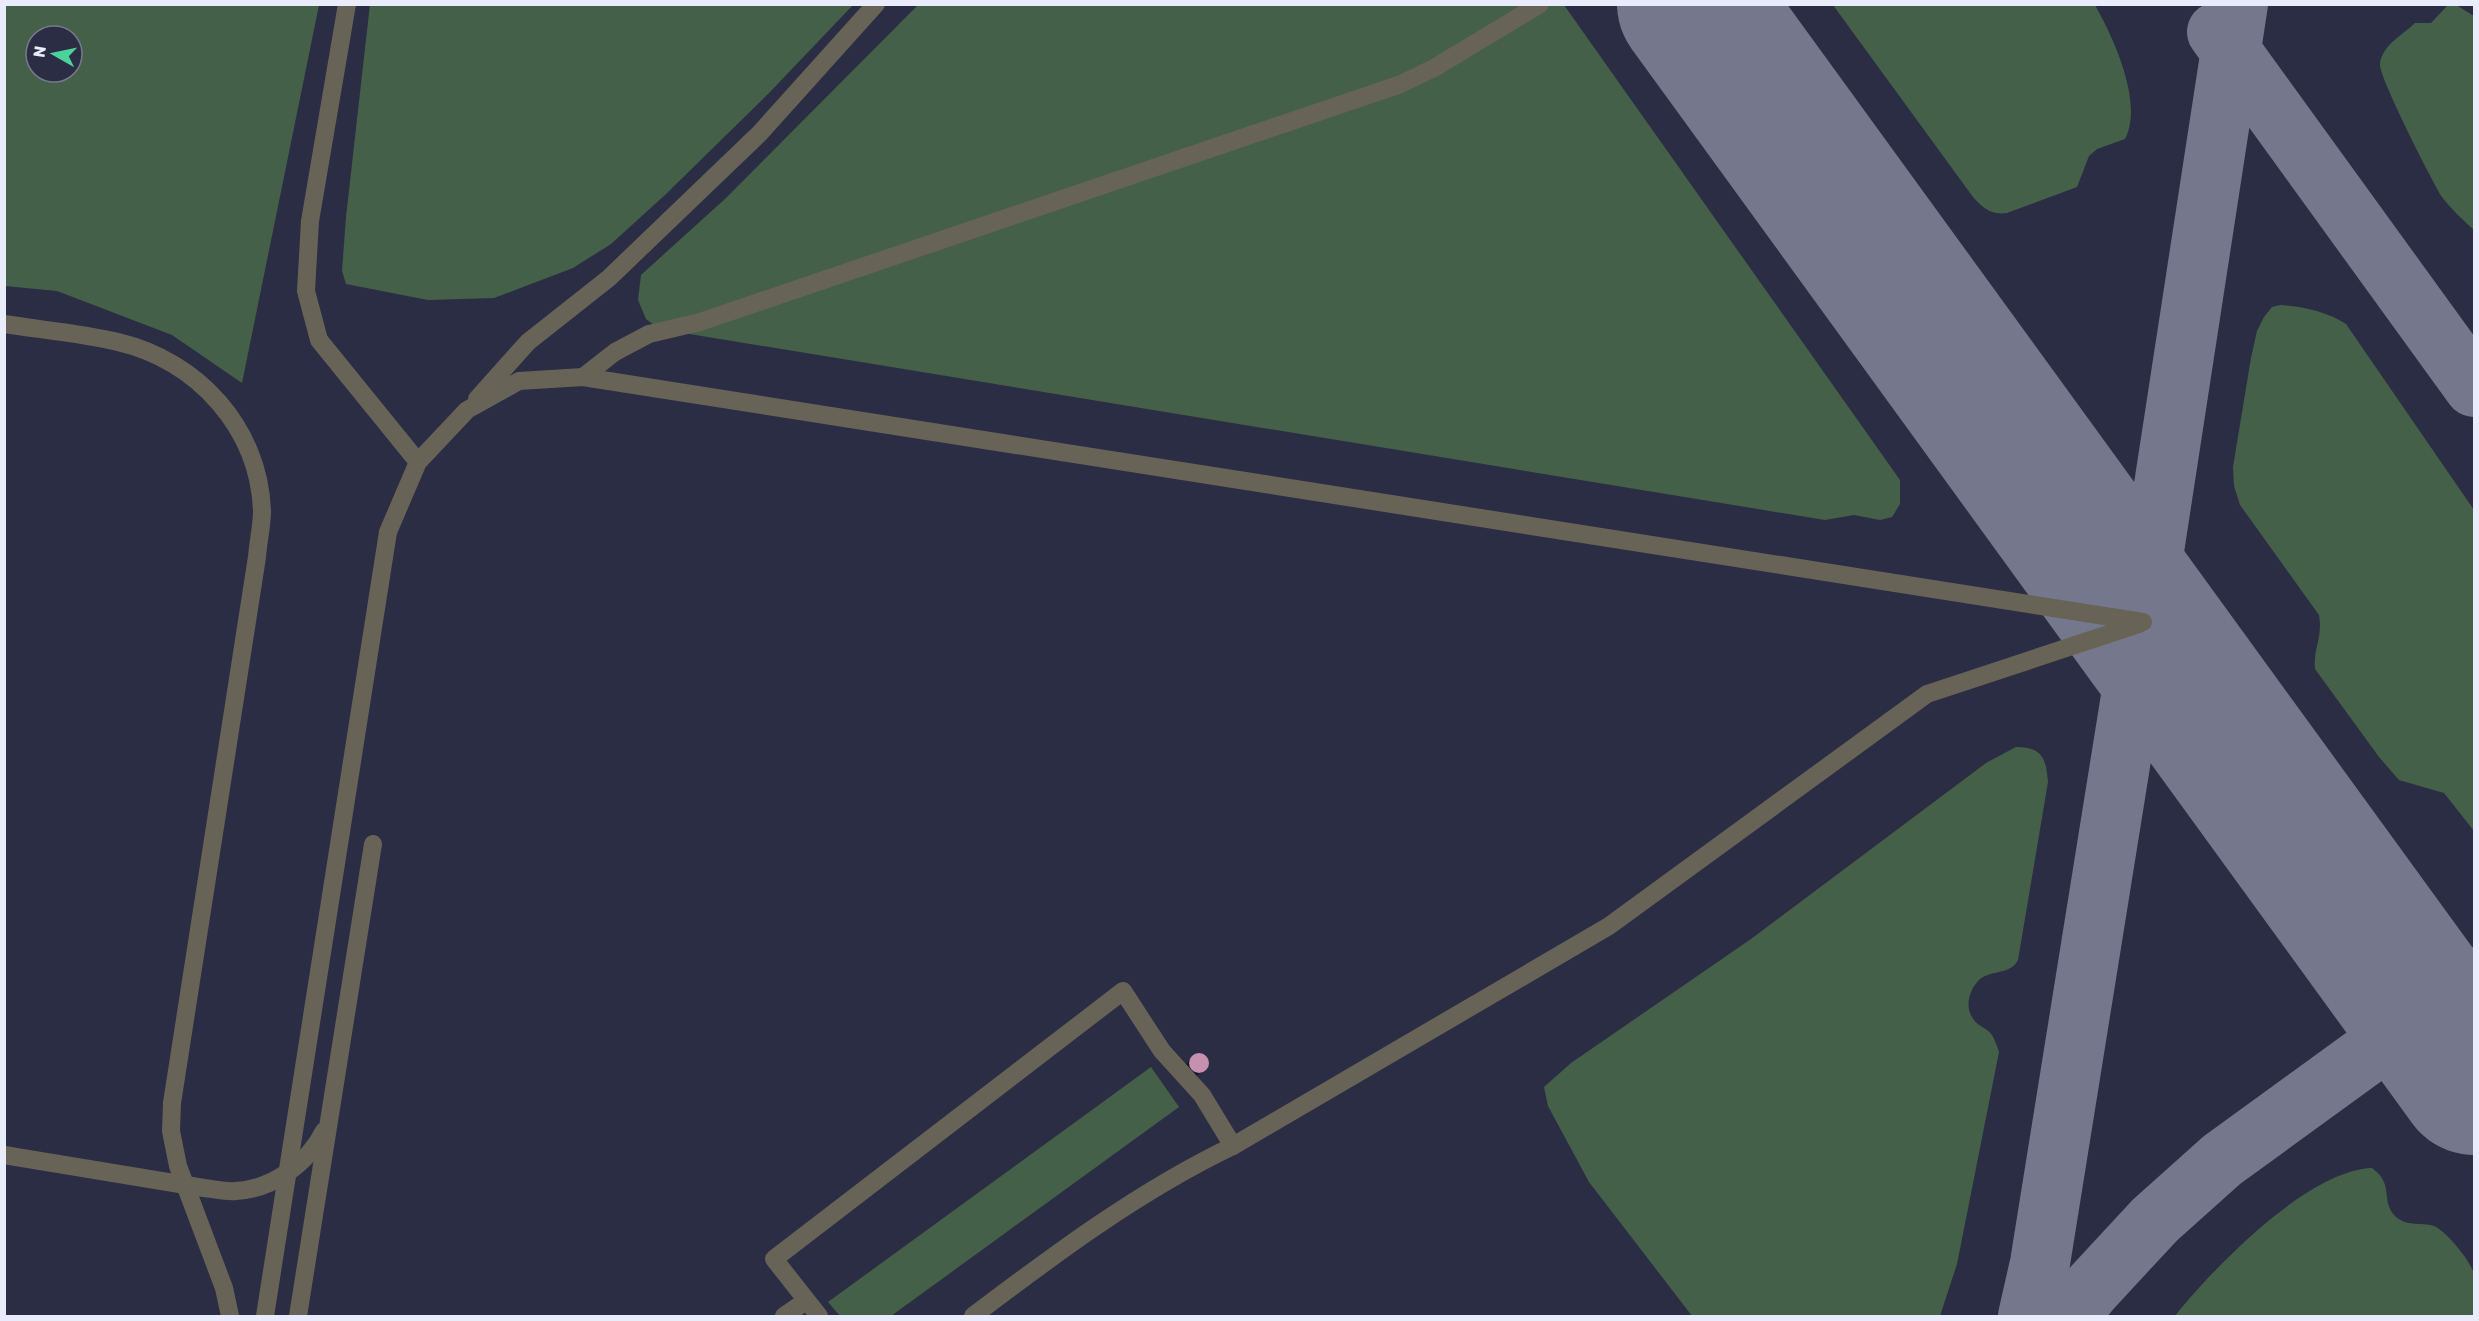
<svg xmlns="http://www.w3.org/2000/svg" width="2479" height="1321" font-family="Rubik,sans-serif">
  <rect width="100%" height="100%" fill="#2b2d45"/>
  <!-- green -->
  <g fill="#456048" fill-rule="evenodd">
    <path d="M370,4H853V5L769,93L665,195L611,244L573,268L494,298L428,300L346,284L342,271L346,217Z"/>
    <path d="M4,5H319L242,383L172,335L57,291L5,286ZM36,36H72V72H36Z"/>
    <path d="M918,5H1564L1900,480V504L1892,517L1880,520L1854,515L1825,520L659,329L646,319L638,300L641,275L726,198Z"/>
    <path d="M1833,5H2095C2113,37 2144,103 2125,139L2097,149L2089,156L2077,187L2007,213C1991,215 1984,209 1973,197Z"/>
    <path d="M2456,5L2474,16V230C2463,220 2452,210 2442,197C2433,183 2378,75 2380,64C2382,45 2403,35 2415,23H2431L2447,6Z"/>
    <path d="M2280,305C2301,306 2329,312 2346,324L2474,510V831L2444,793L2399,780L2379,757L2315,669C2313,648 2323,638 2319,615L2240,505L2234,486L2233,467L2251,358L2257,331L2264,317L2272,307Z"/>
    <path d="M2016,747C2042,747 2046,758 2048,782L2018,960C2010,976 1989,969 1978,981C1969,991 1964,1008 1974,1020C1978,1026 1987,1028 1992,1035C1995,1040 1997,1046 1999,1052L1957,1264L1940,1316H1692L1589,1182L1548,1106L1544,1087L1571,1063L1751,939L1986,763Z"/>
    <path d="M1151,1067L1179,1107L891,1316H840L828,1302Z"/>
    <path d="M2372,1168C2395,1185 2380,1200 2395,1216C2407,1227 2420,1222 2434,1226C2445,1230 2473,1263 2474,1275C2476,1288 2475,1303 2474,1316H2175C2213,1268 2308,1170 2372,1168Z"/>
  </g>
  <!-- shadow -->
  <path fill="#0007" d="M1198,1055L1207,1061L1204,1070L1194,1078L1184,1067L1190,1059Z"/>
  <g fill="none" stroke-linecap="round" stroke-linejoin="round">
    <!-- taxiway -->
    <g stroke="#75778c" stroke-width="60">
      <path d="M2217,32L2474,387"/>
      <path d="M2028,1316L2040,1263L2143,622L2238,4"/>
      <path d="M2069,1316L2091,1289L2155,1220L2222,1160L2474,977"/>
    </g>
    <!-- runway -->
    <path stroke="#75778c" stroke-width="152" d="M1693,4L2474,1079"/>
  </g>
  <!-- building -->
  <circle fill="#c690b0" cx="1199" cy="1063" r="10"/>
  <g fill="none" stroke-linecap="round" stroke-linejoin="round">
    <!-- minor -->
    <g stroke="#686357" stroke-width="18">
      <path d="M347,4L310,221L306,291L319,340L418,462"/>
      <path d="M4,324C42,330 81,333 118,342C198,361 259,428 262,511C262,526 258,542 257,557L172,1103L171,1131L178,1166L224,1288L230,1316"/>
      <path d="M583,377L615,352L649,334L700,322L1401,84L1434,68L1540,4"/>
      <path d="M477,399L528,342L609,278L760,133L876,4"/>
      <path d="M4,1155L204,1188C214,1189 226,1192 236,1191C273,1189 308,1163 324,1131"/>
      <path d="M265,1316L388,532L418,462L467,410L519,381L583,377L2143,622"/>
      <path d="M298,1316L373,844"/>
      <path d="M784,1316L806,1301"/>
      <path d="M819,1316L774,1259L1123,991L1162,1051L1202,1095L1233,1146"/>
      <path d="M973,1316C1055,1254 1139,1191 1233,1146L1609,926L1927,694L2139,624"/>
    </g>
  </g>
  <!-- border -->
  <rect width="2479" height="1321" fill="none" stroke="#eaecfc" stroke-width="12"/>
  <!-- north arrow -->
  <g transform="translate(54 54) rotate(279)"><circle r="28" fill="#2b2d45" stroke="#77798e" stroke-width="1.5"/>
  <path d="M0-4.5L10 22L0 15L-10 22Z" fill="#4cd39b"/>
  <text y="-9" font-size="16" font-weight="bold" text-anchor="middle" fill="#eaecfc">N</text>
  </g>
</svg>
